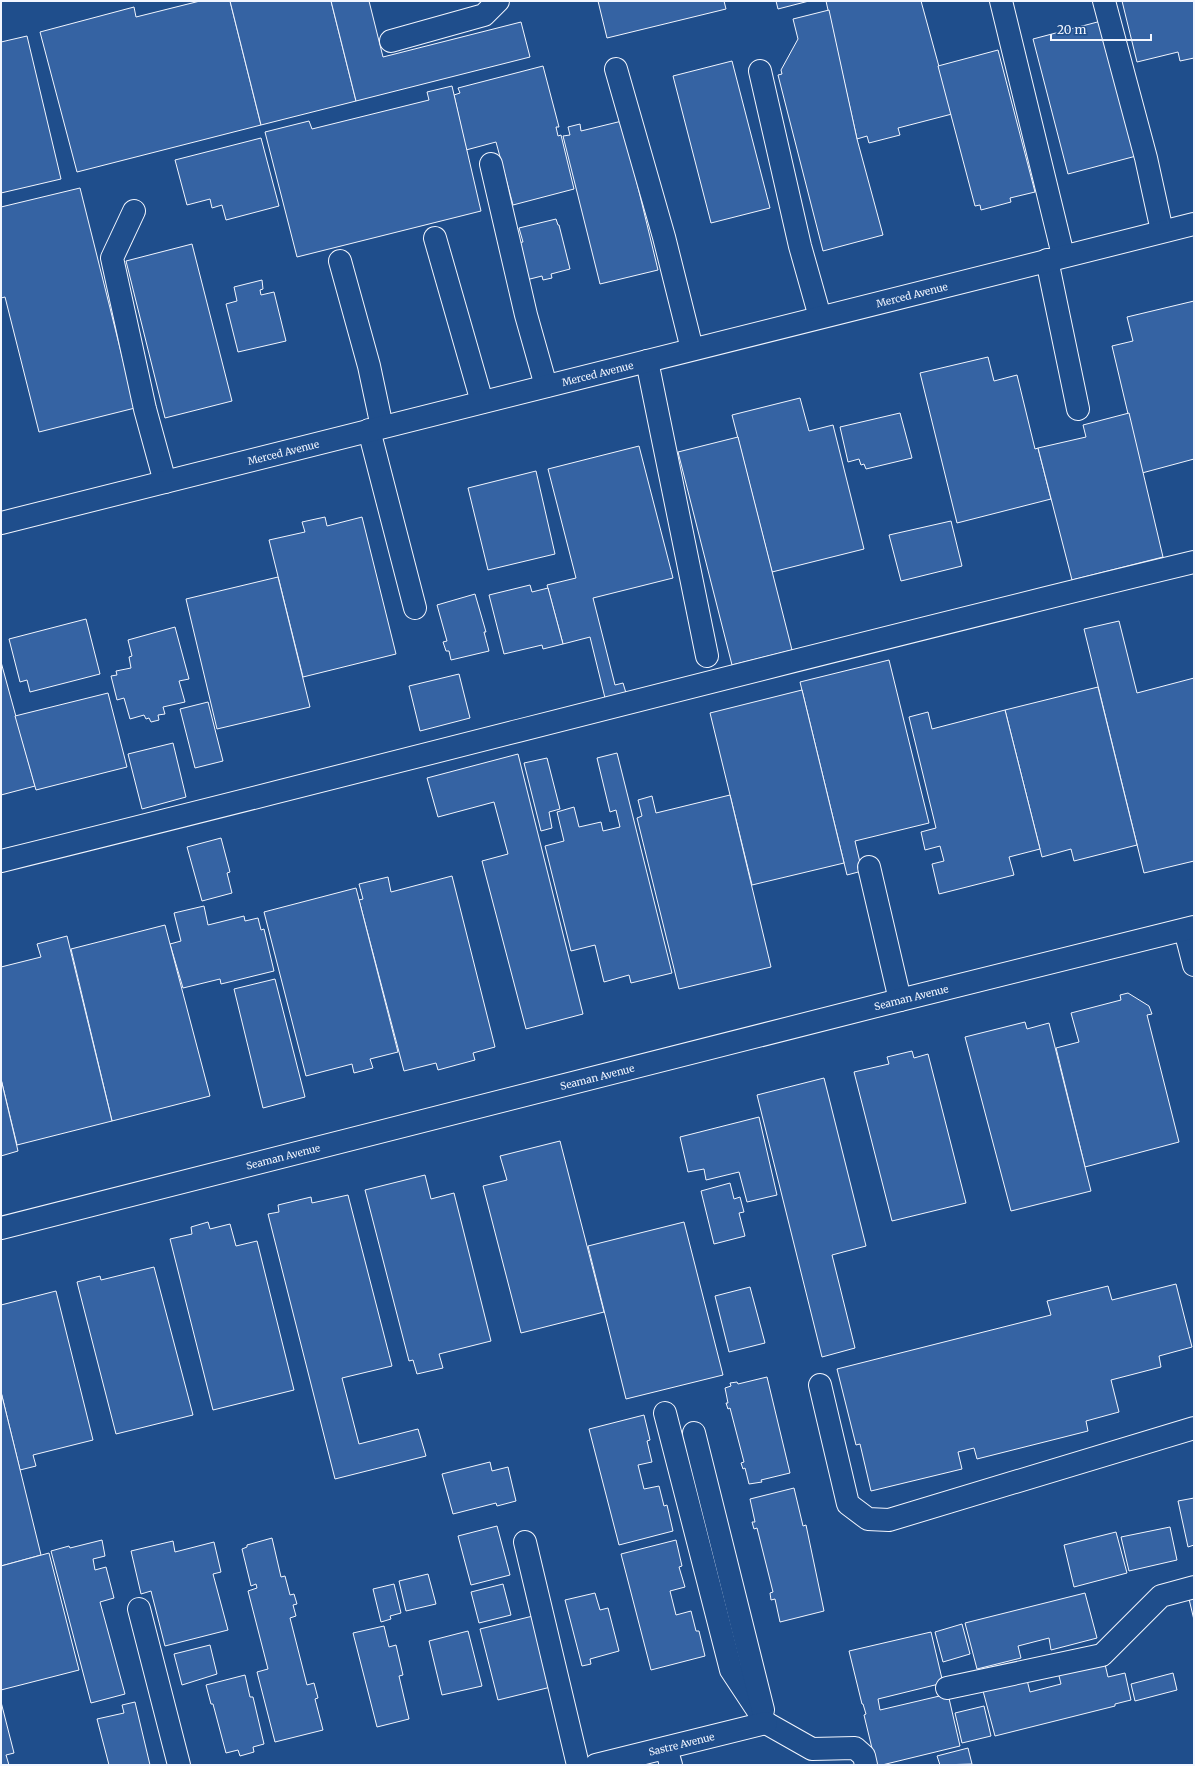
<svg xmlns="http://www.w3.org/2000/svg" width="1195" height="1766" font-family="Merriweather,serif">
  <rect width="100%" height="100%" fill="#1f4e8c"/>
  <!-- building -->
  <g fill="#3563a3" stroke="#f2f6ff">
    <path d="M200,1H230L261,125L77,172L40,32L134,7L136,17Z"/>
    <path d="M230,1H331L356,101L261,125Z"/>
    <path d="M331,1H369L383,57L521,22L530,57L356,101Z"/>
    <path d="M598,1H724L726,9L607,38Z"/>
    <path d="M776,1H809L778,9Z"/>
    <path d="M826,1H921L952,114L898,128L900,135L869,143L867,136L857,139Z"/>
    <path d="M1122,1H1194V58L1180,61L1178,52L1137,62Z"/>
    <path d="M829,10L857,139L883,235L823,251L778,75L782,74L781,70L798,39L793,19Z"/>
    <path d="M1105,20L1140,155L1068,174L1033,39Z"/>
    <path d="M27,36L61,179L1,193V42Z"/>
    <path d="M998,50L1035,192L1010,198L1011,202L981,210L980,205L975,206L938,66Z"/>
    <path d="M732,61L770,208L711,223L673,76Z"/>
    <path d="M543,66L559,127H556L558,136L561,135L574,189L513,205L496,142L466,150L454,95L460,93L458,88Z"/>
    <path d="M452,86L481,211L297,257L265,132L309,121L312,129L429,100L427,92Z"/>
    <path d="M622,121L658,270L600,284L563,136L570,135L568,127L580,124L581,131Z"/>
    <path d="M261,138L279,206L226,220L222,205L212,208L210,199L187,205L175,160Z"/>
    <path d="M80,188L135,408L39,432L5,297L1,298V207Z"/>
    <path d="M556,219L558,225H559L570,269L551,274L552,278L543,280L542,276L526,280L517,243L523,242L519,228Z"/>
    <path d="M192,244L232,401L165,418L126,261Z"/>
    <path d="M262,280L263,289L260,290L261,295L274,292L286,341L238,352L226,304L237,301L234,287Z"/>
    <path d="M1194,301V459L1142,473L1112,346L1133,341L1127,317Z"/>
    <path d="M988,357L994,381L1017,375L1035,449L1038,448L1051,499L957,523L920,373Z"/>
    <path d="M800,398L809,431L833,425L864,549L772,572L732,415Z"/>
    <path d="M900,413L912,458L866,469L864,464L861,465L859,459L848,462L840,427Z"/>
    <path d="M1129,413L1163,557L1072,580L1038,448L1086,437L1083,425Z"/>
    <path d="M738,437L792,650L732,665L678,452Z"/>
    <path d="M639,446L673,578L593,598L615,685L623,683L626,693L605,698L590,637L563,644L547,585L576,578L548,469Z"/>
    <path d="M536,471L555,554L488,570L468,488Z"/>
    <path d="M325,517L327,526L362,517L396,654L303,677L269,540L305,532L302,522Z"/>
    <path d="M951,521L962,566L901,581L889,535Z"/>
    <path d="M278,577L310,707L217,729L186,599Z"/>
    <path d="M530,585L532,592L548,588L563,644L543,649L542,645L504,654L489,595Z"/>
    <path d="M475,594L486,632H484L489,651L451,660L449,651H446L443,642L447,641L437,605Z"/>
    <path d="M86,619L100,674L30,692L27,680L20,682L9,639Z"/>
    <path d="M1119,621L1137,693L1194,678V861L1144,873L1084,629Z"/>
    <path d="M175,627L189,679L179,681L185,702L163,707L165,714L158,715L159,720L151,722L149,718L146,719L144,715L130,719L124,698L117,700L111,676L117,675L116,671L131,668L129,657L132,656L128,640Z"/>
    <path d="M889,660L929,823L855,841L862,871L847,875L800,682Z"/>
    <path d="M1,662L35,786L1,795Z"/>
    <path d="M459,674L470,718L420,731L409,686Z"/>
    <path d="M1098,687L1137,845L1074,861L1071,849L1042,857L1005,710Z"/>
    <path d="M802,690L844,863L752,885L710,713Z"/>
    <path d="M108,693L127,767L36,790L15,716Z"/>
    <path d="M208,702L223,761L195,768L180,709Z"/>
    <path d="M1005,710L1040,849L1009,857L1014,875L939,894L932,864L944,861L940,846L925,850L921,832L936,828L909,717L928,712L932,729Z"/>
    <path d="M173,743L186,797L142,809L128,754Z"/>
    <path d="M617,753L672,973L631,983L629,975L604,982L595,945L571,951L545,846L564,841L557,812L574,807L579,827L601,822L603,831L620,827L616,810L610,812L597,758Z"/>
    <path d="M518,754L583,1014L526,1029L482,861L508,854L494,802L438,817L427,778Z"/>
    <path d="M547,758L560,809L549,812L552,828L541,831L524,763Z"/>
    <path d="M730,795L771,967L679,989L637,818L642,816L638,800L652,796L656,813Z"/>
    <path d="M221,838L230,872L227,873L232,893L202,901L187,847Z"/>
    <path d="M452,876L495,1047L473,1053L475,1060L438,1070L436,1063L404,1071L359,900L363,899L359,884L388,877L391,892Z"/>
    <path d="M356,888L398,1052L370,1059L373,1068L354,1073L352,1064L306,1076L264,912Z"/>
    <path d="M204,906L208,925L244,916L245,921L258,918L261,930L264,929L274,971L221,984L220,979L183,988L170,944L181,941L174,913Z"/>
    <path d="M165,925L210,1096L112,1121L71,949Z"/>
    <path d="M67,936L112,1121L17,1145L1,1079V967L41,957L37,944Z"/>
    <path d="M275,979L305,1097L263,1108L234,989Z"/>
    <path d="M1128,993L1149,1006L1152,1014L1147,1015L1179,1142L1085,1167L1056,1048L1079,1042L1071,1013L1121,1000L1120,995Z"/>
    <path d="M1025,1022L1027,1029L1049,1023L1091,1191L1011,1211L965,1037Z"/>
    <path d="M912,1051L914,1058L928,1054L966,1203L892,1221L854,1072L889,1064L887,1057Z"/>
    <path d="M824,1078L866,1246L832,1255L855,1348L822,1357L757,1095Z"/>
    <path d="M1,1079L18,1151L1,1156Z"/>
    <path d="M759,1117L777,1195L747,1202L739,1172L706,1180L704,1169L688,1172L680,1137Z"/>
    <path d="M560,1141L604,1312L521,1333L483,1186L507,1180L500,1156Z"/>
    <path d="M425,1175L431,1199L454,1193L491,1341L439,1354L443,1368L417,1374L413,1360L409,1361L365,1190Z"/>
    <path d="M730,1183L734,1199L740,1197L744,1212L739,1213L745,1236L714,1244L701,1191Z"/>
    <path d="M348,1195L392,1366L342,1378L359,1444L418,1429L426,1456L335,1479L268,1214L279,1212L278,1205L311,1197L312,1203Z"/>
    <path d="M208,1222L210,1229L230,1224L236,1246L257,1241L294,1390L213,1410L170,1239L192,1234L191,1227Z"/>
    <path d="M684,1222L723,1375L626,1399L588,1246Z"/>
    <path d="M154,1267L193,1415L116,1434L77,1282L100,1276L101,1280Z"/>
    <path d="M1176,1284L1192,1347L1159,1356L1161,1367L1111,1380L1119,1412L1086,1421L1088,1431L977,1459L974,1448L958,1452L962,1469L871,1491L860,1444L856,1445L837,1369L1051,1315L1047,1301L1108,1286L1112,1300Z"/>
    <path d="M750,1287L765,1343L729,1352L715,1296Z"/>
    <path d="M56,1291L93,1440L33,1455L36,1466L20,1470L1,1392V1305Z"/>
    <path d="M767,1377L790,1473L761,1480L762,1482L749,1484L745,1468L743,1469L741,1463L744,1462L730,1408L728,1409L726,1403H728L725,1388L731,1386L730,1383L737,1382L738,1384Z"/>
    <path d="M1,1392L41,1555L1,1566Z"/>
    <path d="M644,1415L650,1440L647,1441L652,1462L638,1465L644,1489L659,1486L664,1506L667,1505L673,1531L619,1545L589,1429Z"/>
    <path d="M490,1462L492,1471L508,1467L516,1501L497,1506L496,1503L453,1514L442,1474Z"/>
    <path d="M794,1488L803,1526L806,1525L824,1611L780,1622L775,1599L771,1600L770,1593L773,1592L757,1528L754,1529L752,1522H755L750,1499Z"/>
    <path d="M1194,1498V1545L1188,1547L1178,1501Z"/>
    <path d="M497,1526L510,1575L471,1585L458,1536Z"/>
    <path d="M1170,1527L1177,1560L1129,1571L1121,1537Z"/>
    <path d="M1116,1532L1127,1573L1074,1587L1064,1545Z"/>
    <path d="M272,1538L281,1577L285,1576L290,1595L294,1594L297,1604L293,1605L296,1616L290,1618L307,1685L314,1683L318,1698L315,1699L323,1730L275,1742L257,1672L268,1669L248,1591L257,1588L256,1584L251,1586L242,1549L247,1547V1545Z"/>
    <path d="M102,1540L105,1556L93,1559L95,1570L106,1567L114,1598L100,1602L125,1694L91,1703L51,1551L69,1546L70,1548Z"/>
    <path d="M676,1540L682,1566L679,1567L685,1587L670,1591L676,1615L691,1611L696,1631H699L705,1656L651,1670L621,1554Z"/>
    <path d="M173,1541L175,1552L214,1542L221,1572L213,1574L228,1630L165,1646L151,1591L141,1594L131,1551Z"/>
    <path d="M49,1553L79,1670L1,1690V1566Z"/>
    <path d="M428,1574L436,1604L406,1611L399,1581Z"/>
    <path d="M394,1584L401,1613L390,1616L391,1619L381,1622L373,1589Z"/>
    <path d="M503,1584L511,1615L479,1623L471,1592Z"/>
    <path d="M595,1593L600,1610L608,1608L619,1651L590,1659L591,1664L582,1666L565,1600Z"/>
    <path d="M1085,1593L1097,1638L1051,1650L1049,1638L1018,1646L1021,1658L977,1669L965,1623Z"/>
    <path d="M1194,1598V1620L1189,1599Z"/>
    <path d="M537,1615L555,1686L498,1700L480,1629Z"/>
    <path d="M962,1624L970,1654L943,1662L935,1632Z"/>
    <path d="M384,1626L389,1647L396,1645L403,1675L399,1676L409,1719L377,1727L353,1633Z"/>
    <path d="M468,1631L482,1686L442,1695L429,1641Z"/>
    <path d="M931,1632L943,1683L878,1699L880,1710L948,1694L960,1746L882,1765H876L864,1715L866,1714L863,1704H862L849,1651Z"/>
    <path d="M210,1645L217,1674L182,1685L174,1654Z"/>
    <path d="M1104,1660L1108,1677L1125,1673L1131,1700L1115,1704V1706L995,1736L983,1691L1027,1680L1030,1692L1061,1684L1058,1672Z"/>
    <path d="M1173,1673L1177,1690L1135,1701L1131,1684Z"/>
    <path d="M245,1675L250,1697H253L264,1744L253,1747L254,1752L240,1756L238,1750L226,1753L213,1704H211L206,1685Z"/>
    <path d="M1,1702L14,1753L6,1755L9,1765H1Z"/>
    <path d="M135,1702L150,1765H109L97,1719L124,1713L122,1705Z"/>
    <path d="M984,1706L991,1736L962,1743L955,1713Z"/>
    <path d="M968,1748L972,1764L940,1765L937,1756Z"/>
  </g>
  <g fill="none" stroke-linecap="round" stroke-linejoin="round">
    <defs>
      <g id="minor">
        <path d="M1001,1L1063,255"/>
        <path d="M1104,1L1146,158L1162,231"/>
        <path d="M391,41L484,15L498,1"/>
        <path d="M616,69L664,237L692,349"/>
        <path d="M760,71L800,246L820,317"/>
        <path d="M491,164L526,315L546,386"/>
        <path d="M134,211L112,258L145,409L165,482"/>
        <path d="M435,238L482,402"/>
        <path d="M1047,260L1078,409"/>
        <path d="M340,261L369,366L382,427"/>
        <path d="M647,361L707,656"/>
        <path d="M369,430L415,608"/>
        <path id="s1" d="M1,523L1194,224"/>
        <path d="M1,861C399,763 795,658 1194,562"/>
        <path d="M869,867L900,1000"/>
        <path d="M1185,930L1194,965"/>
        <path id="s2" d="M1,1228L900,1000L1194,927"/>
        <path d="M820,1385L848,1504L868,1519L889,1520L1194,1428"/>
        <path d="M665,1413L731,1670L766,1723L812,1749L855,1748L864,1756L866,1765"/>
        <path d="M694,1433L763,1710"/>
        <path d="M525,1542L578,1765"/>
        <path d="M139,1609L179,1765"/>
        <path d="M947,1688L1102,1655L1161,1596L1194,1587"/>
        <path d="M666,1748L671,1765"/>
        <path id="s3" d="M596,1765L766,1723"/>
      </g>
    </defs>
    <!-- minor casing -->
    <use href="#minor" stroke="#f2f6ff" stroke-width="24"/>
    <!-- minor -->
    <use href="#minor" stroke="#1f4e8c" stroke-width="22"/>
  </g>
  <g text-anchor="middle" stroke-width="3" stroke-linejoin="round" paint-order="stroke">
    <!-- street labels -->
    <g font-size="10" fill="#f2f6ff" stroke="#1f4e8c">
      <text dy="4" stroke="none"><textPath href="#s1" startOffset="939">Merced Avenue</textPath></text>
      <text dy="4" stroke="none"><textPath href="#s1" startOffset="615">Merced Avenue</textPath></text>
      <text dy="4" stroke="none"><textPath href="#s1" startOffset="291">Merced Avenue</textPath></text>
      <text dy="4" stroke="none"><textPath href="#s2" startOffset="939">Seaman Avenue</textPath></text>
      <text dy="4" stroke="none"><textPath href="#s2" startOffset="615">Seaman Avenue</textPath></text>
      <text dy="4" stroke="none"><textPath href="#s2" startOffset="291">Seaman Avenue</textPath></text>
      <text dy="4" stroke="none"><textPath href="#s3" startOffset="88">Sastre Avenue</textPath></text>
    </g>
  </g>
  <!-- border -->
  <rect width="1195" height="1766" fill="none" stroke="#f2f6ff" stroke-width="4"/>
  <!-- scale -->
  <path d="M1051 34v6h100v-6" fill="none" stroke="#f2f6ff" stroke-width="2"/>
  <text x="1057" y="34" font-size="12" fill="#f2f6ff" stroke="#1f4e8c" stroke-width="3" paint-order="stroke">20 m</text>
</svg>
